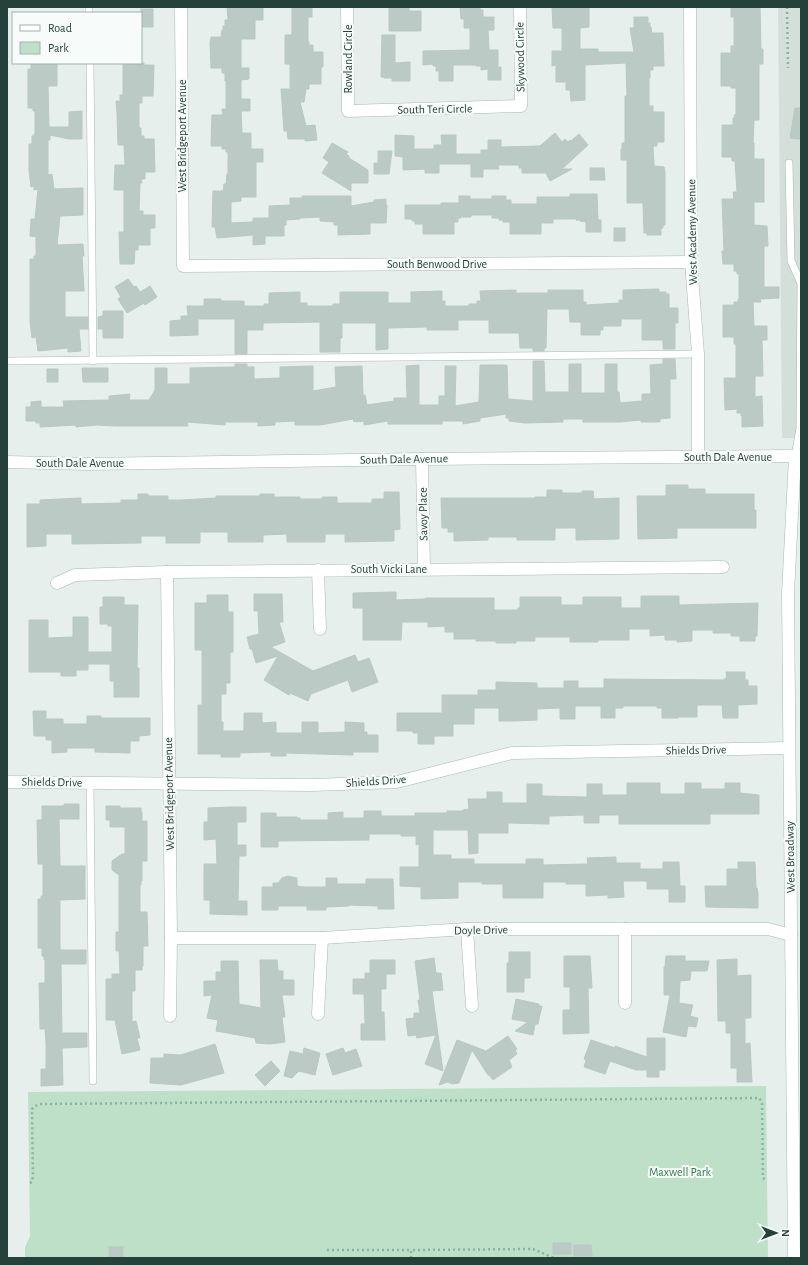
<svg xmlns="http://www.w3.org/2000/svg" width="808" height="1265" font-family="'Alegreya Sans',sans-serif">
  <rect width="100%" height="100%" fill="#e6efeb"/>
  <!-- built -->
  <path fill="#d4dfda" d="M778,7H801V438H782Z"/>
  <!-- green -->
  <path fill="#bfe0c8" d="M766,1086L768,1258H25V1247L30,1236L28,1092Z"/>
  <!-- building -->
  <g fill="#bbcac4" stroke="#b8c9c2">
    <path d="M227,7H263V20H255V39H241V68H249V79L241,80V99H250V111H241L242,133H251V149H263V162H256V197H241V201L231,202V223L253,222V218H269V206L290,205V198H302V196H351V206L374,202V200L386,199V205H387L386,223H370V234L338,235V225H334V222L320,221V217L300,218V219L286,220V225H284V236H265V244L253,245V235L217,238L215,227H212L213,191H223L224,184H226L227,174H228V152H226V149H222V146H211L212,115H223L222,109H226V81H225V73H222V68H211L210,43L211,37H221L222,30H223V26H225V20H228Z"/>
    <path d="M292,7H312V17H308V42H309V45H313V52H323V67H321V84H309V89H306L304,102H300L306,126L315,125L317,140L305,141V139H288L287,131H284L281,89H290V64H285V35H292Z"/>
    <path d="M389,7H409V11H421V31H389Z"/>
    <path d="M460,7H480V10H483V17H494V30H488L489,50H498V67H501V80H488V69L481,70V66H476V65H453V81H439V71H436V66H433V64L423,65V51L470,50V28H464V19H461Z"/>
    <path d="M552,7H589V27L580,28V49H598V52H634L630,28H634V17H648V23H650V27H651L652,33H663L664,66H653V70H650V78H649V106H653V112H664V142H657V146H653L654,166L664,167L665,171V225H663V228H661V235H647V233H644L643,203H627V160H621V149H622V143H625V96H627L626,63L585,65V100L571,101L570,90H566V82H556V65L552,66V51H562V28H553Z"/>
    <path d="M731,7H760L761,49H763V64H759V120H754L753,143H754V159H764V202H754V225L767,226L768,246H764V287H779V298L760,299L761,302H753L754,326H767V340H762L763,376H755V397L762,396L763,426L742,427V416H741V413H737V409L725,410L724,378H736V344H734V337H723V305H734V302H738V299H739V274H737V271H734V264H723L722,251H724L722,199H734L733,192H737L735,161H732V157H722V125H733V118H735L734,115H736V88H731V86H721V53H731V46H734V17H731Z"/>
    <rect x="141" y="9" width="12" height="18"/>
    <path d="M382,35H395V63L410,62V81H392V78H384V77H381Z"/>
    <path d="M31,63H57V86H48L49,127H69V112L82,111V139H69L50,135V140H48V175L52,174L54,189L83,188V215L60,216L57,245L83,244L84,256H82L84,291H65V317H88V329H79L81,351L68,352V348L38,351L36,337L32,338L30,321V259H34V256H36V237L30,236L31,219H35L38,189L34,190V186L31,187L29,170V144H32V136H34V134H35V111H33V108H28V69H31Z"/>
    <path d="M123,63H144V65H154L153,96H142V103H139V128H141V136H144V139H154L155,172H145V179H141L142,183H140L139,211H143V215H155V228H150V245H138V250H135L134,264H120L119,232H124V190H114L115,165H125L124,145H118L117,113L116,101H120V95H123Z"/>
    <path d="M795,108H801V139L790,138Z"/>
    <path d="M555,133L562,142L565,139L568,142L570,140L571,141L579,134L588,145L562,169H572L550,181L546,173H522V168H519V165H498L499,169H483V177H471V164H439V173H425V169L403,170V157L395,156V135L414,136V149H434V145H442L441,135H456V154H481V150H488V140H501V147L540,146Z"/>
    <path d="M332,143L348,152L346,154L349,156V158L368,170V183H351V191L322,173L329,162L323,158Z"/>
    <path d="M378,151H392L389,174H374V163H378Z"/>
    <path d="M590,168H604L605,180H590Z"/>
    <path d="M570,194H597L598,220H601V232H586V222L580,221V220H576V219H553V223H541V234H510V222H503V220H499V218H492V215H471V217H460L461,218H458V222H454V234H423V224H415V221H412V219H405V205H441V203H459V196H470V199H492V196H506V200H511V204H537V197H570Z"/>
    <rect x="614" y="228" width="11" height="13"/>
    <path d="M128,279L134,287L136,286L140,292L150,286L157,297L145,305L144,303L127,313L118,299L121,297L115,287Z"/>
    <path d="M659,289V292H666V294H669V308H678V323H675V349H663V340H642V319H621V326H603V330H600V335H581V322H570L569,309H547L546,348H544V351H533V348H520L519,333H489V320H458V330H427V327L388,328V349L376,350V323H342V338H340V352H320V322L263,323V330H247V354H235V319H198V335L170,336V321L181,320V316H188L187,306H204V299H221V301H244V306H264V304H269V293L300,292V303H307V306H333V304H340V292H388V303H411V292L442,291V301H445V306H469V304H477V301H481L480,291L516,290V293H548V290H583V302H586V305L619,303V300H623V290Z"/>
    <path d="M103,311H123V338H103V329H98V317L103,316Z"/>
    <path d="M663,359H675L676,379H670V418L660,419V422H641V420L620,422H583V419H563V422L525,423L509,421V418H506V414L480,418V421L463,424V421H442V424H388V421L364,425V421L356,422V421L354,422L353,419L320,425H295V421L275,422V425L258,426V422H225V425L187,422L188,426H115L97,425L76,427V425L40,427V423H36V421H26V407H31V402L41,401V407H64L63,401L109,400V396L130,394L129,400H149L155,390V368H167V384H190V368L235,367V364H247V367H254V379L280,378V367L313,366V391L336,387L335,367L362,366L363,395H365L367,405L394,401V398H407L406,366L419,365V405H439V396H445V366H456L455,406L479,402L480,365H507L508,399L533,401V361H544L545,392H569V364H581V393H605V364H617V392H619L620,403L642,401V394H651L650,365L663,364Z"/>
    <path d="M82,368H108V382H83Z"/>
    <rect x="47" y="369" width="11" height="13"/>
    <path d="M666,485H688V489H705V494H754V510H756V528H677V538L638,539L637,496H666Z"/>
    <path d="M547,490H562V493H582V491H593L594,499L619,498V539L576,540V528H555V540H517V537H488V540L454,541V532H448V528H442L441,498H535V497H547Z"/>
    <path d="M384,492H399L400,529L394,530V541L345,542V534H325V542H287V534L263,535V542H228V532H200V543H166V536H141V543L72,544V534H46V546L27,547V504H40V500L81,498V504L121,503V500H138V494H148V496H168V500H181L216,498V496H260V494H274V497H300V499H322V497H337V503H372V499H384Z"/>
    <path d="M396,592V600L425,599V598H494V610H518V608H520V597H561V605H583V597H621V608H641V596H679V605L758,603L757,636H755V641H740V636H731V633H713V630H692V641L677,642V640H665V635L650,636V629H629V640H598V642H570V637H535V641H516V643H496V641H476V639H454V632H445V626L428,627V622H402L401,640H363V608H353V593Z"/>
    <path d="M254,594H282L283,622H279L285,642L271,647L313,671L355,655L358,662L369,658L378,682L352,692L348,680L311,694L308,701L290,693L289,695L264,680L278,656L256,663L252,649H250L247,637L259,634L258,611H254Z"/>
    <path d="M207,595H228V612H233V652H230V683H226V694H221V722H223V731H244V713H262V723L276,722V733H302V722H318V733L345,732V722L364,723V732H367V735H378V752H353V755L286,753V756H271V752L240,753V757H221V754H198V705H202V650H195V603H207Z"/>
    <path d="M103,597H124V605H138L137,668H139V697H114V681H110V664H88V670H76V676H61V672H29V620H48V638L73,637V617H88V652H112V626H108V624H100V607H103Z"/>
    <path d="M726,672H745V680H748V686H757V704L738,705V718H723L722,705H697V717H678V718H662V708H657V706H623V708H615V718H601V706H575V719H560V708L537,709V720L515,721H499V708H474V724H453V736H434V744H418V733H413V731H397V713H442V695H478V690H496V682L537,683V688H564V681H578V688H604V679L725,680V678H727Z"/>
    <path d="M33,711H46V719H63V724H87V716H101V718H150V735L139,736V741H130V753L95,752V748H67V752L52,753V740H46V736H34Z"/>
    <path d="M627,783H660V794H685V783H701V789H725V783H740V793L759,795V814H710V824H619V815H599V823H584V815L549,816V824L508,823V833H478V853L469,854L468,830H433V855H451V859H474V864H526V859H543V865L588,864L587,858L616,857V863H640V869H663V862H679L680,886H685V902H669V889H647V881H623L624,897L608,898V895L586,896V884H566V882H543V898H503V884H482V882H458V898L421,899V887L400,886V867H419V844L416,845V836H401V834H369V840L278,841V847H261V813H276V817H297V818H300V820H328V813L343,812V818H364V811H381V816H415V813H447V811H463V810L469,809L468,799H487V792H502V803H527V784H542V796L587,797V784H602V795H627Z"/>
    <path d="M64,804H79V819H59L60,866H85V899L60,900V950H86V964H61L62,1033H87V1047L62,1048L63,1085L41,1086V1069H46V1043L45,1029H40L39,983H45V960H44V956H42V948H38V899H41V896H43V864H38L37,820H42V806H64Z"/>
    <path d="M106,806H120V808H141V812H142V821H147V861H142V881H141V885H140V912H147L148,946H143V966H142V970H135V991H132V1022L136,1021L140,1038H137L140,1050L122,1054L115,1020H106V979H112V974H120L119,951H116V932H119V875L112,870V861L122,854H125V827H110V820H106Z"/>
    <path d="M231,807H246V822H237V845H246V856H239L238,901H247V915L210,914V900H204V864H217L216,839L204,840V822H208V808Z"/>
    <path d="M738,862H755L756,888H757L758,893V908L706,907L705,886H727V869H738Z"/>
    <path d="M288,876L297,878V886L304,887H326V878H337V884H366V879H393L394,909H378V906L349,905V906L326,907V910H307V906H278V910H262V887H273V883H278L282,878Z"/>
    <path d="M509,952H530V978H524V992H507V963H509Z"/>
    <path d="M564,956H590L592,988H588L589,1033L563,1034V1010H570V987H564Z"/>
    <path d="M666,956H685V961H709L707,971H691L690,980L680,981L679,1003L693,1005L690,1016L698,1018L696,1027L688,1026L686,1037L663,1032L670,995H664V967H665Z"/>
    <path d="M434,958L436,973H441L443,990L432,991L443,1071L425,1064L436,1035L417,1038L416,1035L408,1036L406,1019L414,1018V1013H420L418,1000H420L415,961Z"/>
    <path d="M737,959V976L751,975V1018H745V1044L750,1043L752,1082H737V1068H731V1033H726V1021H718L717,960Z"/>
    <path d="M260,960H277L278,971H283V980H294V995H282L285,1017H282L285,1042L270,1044L256,1043L255,1038L216,1031L218,1020L207,1018L212,995L204,996V981H216V972H221V961H238L239,1004L261,1008Z"/>
    <path d="M370,960H395V974H386V989H381V1012H384L385,1040H361V1024H365L364,994H353V979H365V973H370Z"/>
    <path d="M516,999L539,1004V1006H542L538,1024H535L533,1035L515,1031L528,1022L512,1019Z"/>
    <path d="M508,1036L517,1049L515,1050L517,1054L509,1060L512,1067L493,1080L489,1075H488L472,1050L459,1083L452,1084L448,1082L439,1085L457,1040L486,1051Z"/>
    <path d="M647,1038H665V1070H659V1077H647V1070H636L610,1061L605,1074L584,1067L586,1060L584,1059L591,1040L615,1048V1046L647,1057Z"/>
    <path d="M215,1044L224,1073L181,1085L150,1083L151,1058H164V1054L181,1055Z"/>
    <path d="M304,1048L320,1053L315,1075L299,1071L292,1078L284,1076L290,1051L303,1054Z"/>
    <path d="M343,1048L345,1053L356,1049L362,1066L333,1075L326,1054Z"/>
    <path d="M271,1061L280,1071L265,1086L255,1075Z"/>
    <rect x="553" y="1243" width="18" height="11"/>
    <path d="M574,1245H591L592,1256H574Z"/>
    <rect x="109" y="1247" width="14" height="11"/>
  </g>
  <g fill="none" stroke-linecap="round" stroke-linejoin="round">
    <defs>
      <g id="service">
        <path d="M89,7V13"/>
        <path d="M90,63L93,361"/>
        <path d="M789,163L791,261L800,281"/>
        <path d="M7,361L698,354"/>
        <path d="M795,456L800,428L801,280"/>
        <path d="M90,783L93,1081"/>
      </g>
      <g id="minor">
        <path d="M181,7L183,266L691,262"/>
        <path d="M347,7L348,111L521,106L520,7"/>
        <path d="M690,7L691,262L698,354V457"/>
        <path d="M422,459L424,569"/>
        <path d="M318,570L320,629"/>
        <path d="M167,572L171,938L170,1016"/>
        <path d="M57,583L75,575L167,572L723,567"/>
        <path d="M7,782L312,785L397,782L512,753L789,748"/>
        <path d="M467,929L472,1006"/>
        <path d="M171,938H322L467,929H768L791,935"/>
        <path d="M625,1003V929"/>
        <path d="M318,1014L322,938"/>
      </g>
      <path id="tertiary" d="M7,462L87,464L422,459L801,456"/>
      <path id="secondary" d="M794,1258L788,593L795,456"/>
    </defs>
    <!-- service casing -->
    <use href="#service" stroke="#a8b8b2" stroke-width="8"/>
    <!-- minor casing -->
    <use href="#minor" stroke="#a8b8b2" stroke-width="13"/>
    <!-- tertiary casing -->
    <use href="#tertiary" stroke="#a8b8b2" stroke-width="13"/>
    <!-- secondary casing -->
    <use href="#secondary" stroke="#a4bbb3" stroke-width="13"/>
    <!-- path -->
    <g stroke="#86b3a5" stroke-width="2.5" stroke-dasharray="2 3" stroke-linecap="butt">
      <path d="M787,7L788,68"/>
      <path d="M30,1183L32,1182L33,1176L32,1109L35,1106L40,1104L759,1098L762,1102L763,1176V1178L766,1180"/>
      <path d="M327,1250H411"/>
      <path d="M411,1258V1250L533,1249L554,1258"/>
    </g>
    <!-- service -->
    <use href="#service" stroke="#fff" stroke-width="7"/>
    <!-- minor -->
    <use href="#minor" stroke="#fff" stroke-width="12"/>
    <!-- tertiary -->
    <use href="#tertiary" stroke="#fff" stroke-width="12"/>
    <!-- secondary -->
    <use href="#secondary" stroke="#fff" stroke-width="12"/>
  </g>
  <g text-anchor="middle" stroke-width="4" stroke-linejoin="round" paint-order="stroke">
    <!-- street labels -->
    <g font-size="12" fill="#24423a" stroke="#f7fbf9">
      <text transform="translate(520 57) rotate(-91)" y="4">Skywood Circle</text>
      <text transform="translate(348 59) rotate(-90)" y="4">Rowland Circle</text>
      <text transform="translate(435 109) rotate(-1)" y="4">South Teri Circle</text>
      <text transform="translate(182 136) rotate(-90)" y="4">West Bridgeport Avenue</text>
      <text transform="translate(692 232) rotate(-91)" y="4">West Academy Avenue</text>
      <text x="437" y="268">South Benwood Drive</text>
      <text x="728" y="461">South Dale Avenue</text>
      <text transform="translate(404 459) rotate(-1)" y="4">South Dale Avenue</text>
      <text x="80" y="467">South Dale Avenue</text>
      <text transform="translate(423 514) rotate(-91)" y="4">Savoy Place</text>
      <text x="389" y="573">South Vicki Lane</text>
      <text transform="translate(696 750) rotate(-1)" y="4">Shields Drive</text>
      <text transform="translate(376 781) rotate(-4)" y="4">Shields Drive</text>
      <text transform="translate(52 782) rotate(1)" y="4">Shields Drive</text>
      <text transform="translate(169 794) rotate(-91)" y="4">West Bridgeport Avenue</text>
      <text transform="translate(790 857) rotate(-91)" y="4">West Broadway</text>
      <text transform="translate(481 930) rotate(-1)" y="4">Doyle Drive</text>
    </g>
    <!-- park labels -->
    <g font-size="12" fill="#2d7a4b" stroke="#f7fbf9">
      <text x="680" y="1176">Maxwell Park</text>
    </g>
  </g>
  <!-- border -->
  <rect width="808" height="1265" fill="none" stroke="#24423a" stroke-width="16"/>
  <!-- legend -->
  <rect x="12" y="12" width="130" height="52" fill="#f7fbf9" stroke="#a3b1ad"/>
  <rect x="20" y="25" width="20" height="6" fill="#ffffff" stroke="#a3b1ad"/>
  <text x="48" y="32" font-size="12" fill="#24423a">Road</text>
  <rect x="20" y="42" width="20" height="12" fill="#bfe0c8" stroke="#a3b1ad"/>
  <text x="48" y="52" font-size="12" fill="#24423a">Park</text>
  <!-- north arrow -->
  <g transform="translate(776 1233) rotate(90)" stroke="#f7fbf9" stroke-width="3" paint-order="stroke">
  <path d="M0-3L7 15L0 10L-7 15Z" fill="#24423a"/>
  <text y="-6" font-size="11" font-weight="bold" text-anchor="middle" fill="#24423a">N</text>
  </g>
</svg>
